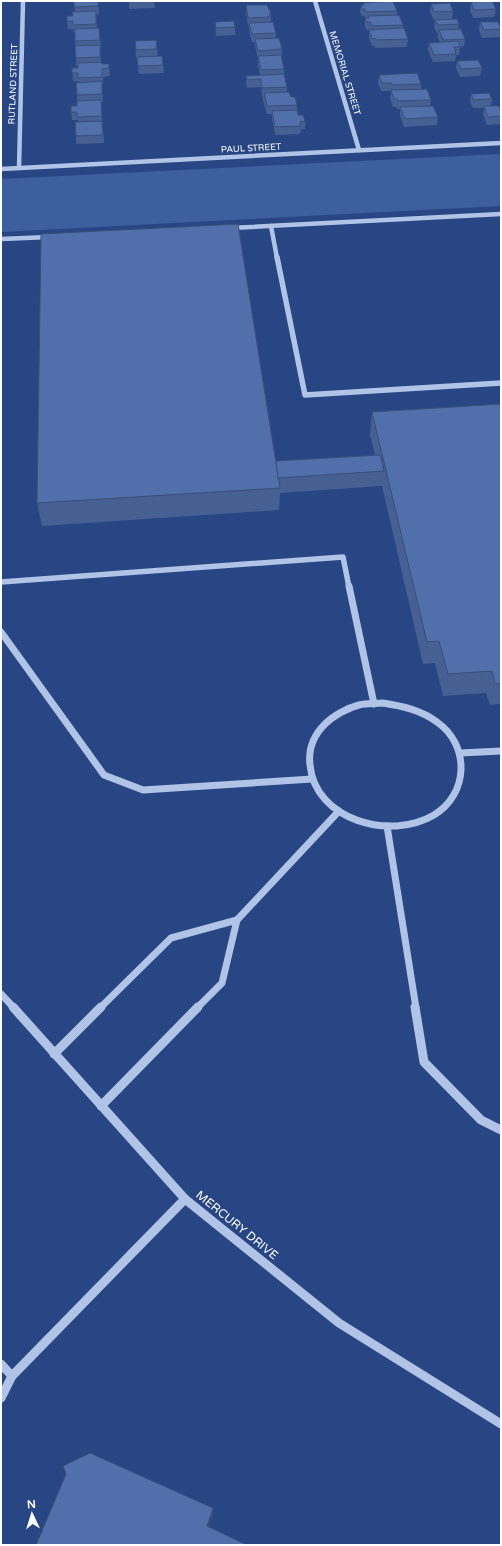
<svg xmlns="http://www.w3.org/2000/svg" width="502" height="1546" font-family="'Varela Round',sans-serif">
  <rect width="100%" height="100%" fill="#284683"/>
  <!-- green -->
  <path fill="#3d5f9f" d="M501,154V206L1,232V179Z"/>
  <g fill="none" stroke-linecap="round" stroke-linejoin="round">
    <!-- minor-far3 -->
    <g stroke="#b1c4e7" stroke-width="4.5">
      <path d="M315,1L359,150"/>
      <path d="M19,168L23,1"/>
      <path d="M1,169L501,143"/>
      <path d="M271,226L277,258"/>
      <path d="M231,228L501,214"/>
      <path d="M1,239L49,237"/>
    </g>
    <!-- minor-far2 -->
    <g stroke="#b1c4e7" stroke-width="5.5">
      <path d="M277,257L305,395L501,383"/>
      <path d="M1,582L343,557L349,587"/>
    </g>
    <!-- minor-far1 -->
    <g stroke="#b1c4e7" stroke-width="7">
      <path d="M349,586L374,704"/>
      <path d="M1,632L104,775L143,790L312,779"/>
      <path d="M383,703C402,706 421,710 437,722C470,745 469,794 434,815C390,841 315,820 310,765C308,749 314,735 325,724C333,716 347,708 359,705C367,703 375,704 383,703Z"/>
      <path d="M460,753L501,751"/>
      <path d="M387,826L416,1008"/>
      <path d="M237,920L339,811"/>
      <path d="M1,994L14,1008"/>
      <path d="M100,1008L171,938L237,920L222,983L197,1008"/>
    </g>
    <!-- minor -->
    <g stroke="#b1c4e7" stroke-width="9">
      <path d="M13,1007L185,1199L339,1323L501,1424"/>
      <path d="M415,1007L424,1062L481,1120L501,1130"/>
      <path d="M54,1054L101,1007"/>
      <path d="M101,1106L198,1007"/>
      <path d="M1,1364L12,1376L185,1199"/>
      <path d="M1,1398L12,1376"/>
    </g>
  </g>
  <!-- wall -->
  <g fill="#466093">
    <path d="M74,1H98L99,14H97V28H99L101,48H100L101,62L102,64H109L110,76L103,77V84H102L103,102H101L104,143L76,144V136L78,122V120H72L71,112L77,106V95L79,82L78,81H73L72,68H78V66H76V58L75,33H74L73,29H68L67,21L73,16L75,12Z"/>
    <path d="M129,1H154L155,8L129,9Z"/>
    <path d="M471,2L496,9L494,17L473,18L470,10Z"/>
    <path d="M363,3L397,11V15L403,25V28L408,39L407,47L375,48V46H372L369,38V30H366L365,26V16H362L360,12L361,5H363Z"/>
    <path d="M431,4L453,11L452,19L434,20L430,12Z"/>
    <path d="M246,5L271,13V21H270V22L276,33V38L282,49V57H281L284,69V75L287,87V92L297,105V112L298,115L305,121V129H301L300,134L275,135L272,119V114H267L263,101V96H262L261,87L247,88L246,84V76L260,75L258,64V59L255,46V42H252L249,30V26H248L246,13Z"/>
    <path d="M435,20L459,24L458,29L465,39L464,46L460,47L459,55H456L455,61L433,62L428,50L429,43L440,42L438,38V33H437L434,28Z"/>
    <path d="M215,22L235,27V35L216,36Z"/>
    <path d="M480,22L501,29L500,37L482,38L479,30Z"/>
    <path d="M135,41L157,49L158,56L163,65L164,73L139,74L137,58H136Z"/>
    <path d="M457,61L482,68L480,76L460,77L456,68Z"/>
    <path d="M379,75L421,84V89L431,100L430,106L438,117L437,125L404,127L400,115V109H397V107H393L390,98L391,91H381L378,83Z"/>
    <path d="M471,94L492,99L491,106L501,111V124L487,125L483,114L484,108H473L470,102Z"/>
    <path d="M501,404V704L490,705L486,693L443,696L435,663L423,664L382,486L280,493L279,510L42,526L37,503L276,461L375,455L370,435L372,412Z"/>
  </g>
  <!-- shaded-wall -->
  <g fill="#394e78">
    <path d="M96,11L97,19L96,32Z"/>
    <path d="M213,1508L214,1513L208,1530L207,1526Z"/>
  </g>
  <!-- building -->
  <g fill="#5170ab" stroke="#394e78">
    <path d="M74,1H98V6L74,7Z"/>
    <path d="M393,1L397,11L366,12L365,9H362L361,5H364L363,3Z"/>
    <path d="M492,1L496,9L474,10L471,2Z"/>
    <path d="M450,3L453,11L434,12L431,4Z"/>
    <path d="M246,5H267L271,13H269L270,17L248,18Z"/>
    <path d="M96,11V24L73,25V21H67V16H73L72,12Z"/>
    <path d="M399,15L403,25L372,26L370,22H367L365,18H369L368,16Z"/>
    <path d="M457,19L459,24L438,25L435,20Z"/>
    <path d="M234,21L235,27L216,28L215,22Z"/>
    <path d="M273,22L276,33L252,34L249,23Z"/>
    <path d="M480,22H498L501,29L484,30Z"/>
    <path d="M99,28L100,40L75,41V29Z"/>
    <path d="M404,28L408,39L376,40L375,38L372,39L369,30Z"/>
    <path d="M461,29L465,39L443,40L439,30Z"/>
    <path d="M279,38L282,49L258,51L255,39Z"/>
    <path d="M156,40L157,49L136,50L135,41Z"/>
    <path d="M458,41L460,47H454L456,54L434,55L429,43Z"/>
    <path d="M100,45V57L76,58L75,46Z"/>
    <path d="M281,55L284,69L261,70L258,56Z"/>
    <path d="M162,56L163,65L138,66L137,57Z"/>
    <path d="M478,60L482,68L461,69L457,61Z"/>
    <path d="M101,62L102,64H109V68L102,69V77L78,78V73H72V68H78V63Z"/>
    <path d="M417,73L421,84L392,85L391,83H382L379,75Z"/>
    <path d="M284,74L287,87L262,88L261,79L247,80L246,76Z"/>
    <path d="M102,81V94L77,95L76,83Z"/>
    <path d="M427,89L431,100L398,101L397,99H394L391,90Z"/>
    <path d="M289,92L291,97H295L297,105L267,106L264,93Z"/>
    <path d="M489,93L492,99L474,100L471,94Z"/>
    <path d="M101,100L102,116L77,117V112H71V106H77V101Z"/>
    <path d="M433,106L438,117L405,119L400,107Z"/>
    <path d="M484,106H499L501,111V116L488,117Z"/>
    <path d="M297,110L298,115H303L305,121L300,122L301,126L275,127L272,111Z"/>
    <path d="M102,121L103,135L76,136L75,122Z"/>
    <path d="M238,224L280,488L37,503L41,234Z"/>
    <path d="M501,404V683L495,684L492,671L448,674L439,641L427,642L372,412Z"/>
    <path d="M380,455L384,471L278,478L276,461Z"/>
    <path d="M90,1453L213,1508L207,1526L247,1545H36L66,1474L63,1466Z"/>
  </g>
  <g text-anchor="middle" stroke-width="3.5" stroke-linejoin="round" paint-order="stroke">
    <!-- far-street labels -->
    <g font-size="9" fill="#fff" stroke="#284683">
      <text transform="translate(345 73) rotate(73)" y="3">MEMORIAL STREET</text>
      <text transform="translate(13 84) rotate(-88)" y="3">RUTLAND STREET</text>
      <text transform="translate(251 148) rotate(-3)" y="3">PAUL STREET</text>
    </g>
    <!-- near-street labels -->
    <g font-size="12" fill="#fff" stroke="#284683">
      <text transform="translate(237 1225) rotate(39)" y="4">MERCURY DRIVE</text>
    </g>
  </g>
  <!-- border -->
  <rect width="502" height="1546" fill="none" stroke="#ffffff" stroke-width="4"/>
  <!-- north arrow -->
  <g transform="translate(32 1514) rotate(356)" stroke="#284683" stroke-width="3" paint-order="stroke">
  <path d="M0-3L7 15L0 10L-7 15Z" fill="#ffffff"/>
  <text y="-6" font-size="11" font-weight="bold" text-anchor="middle" fill="#ffffff">N</text>
  </g>
</svg>
